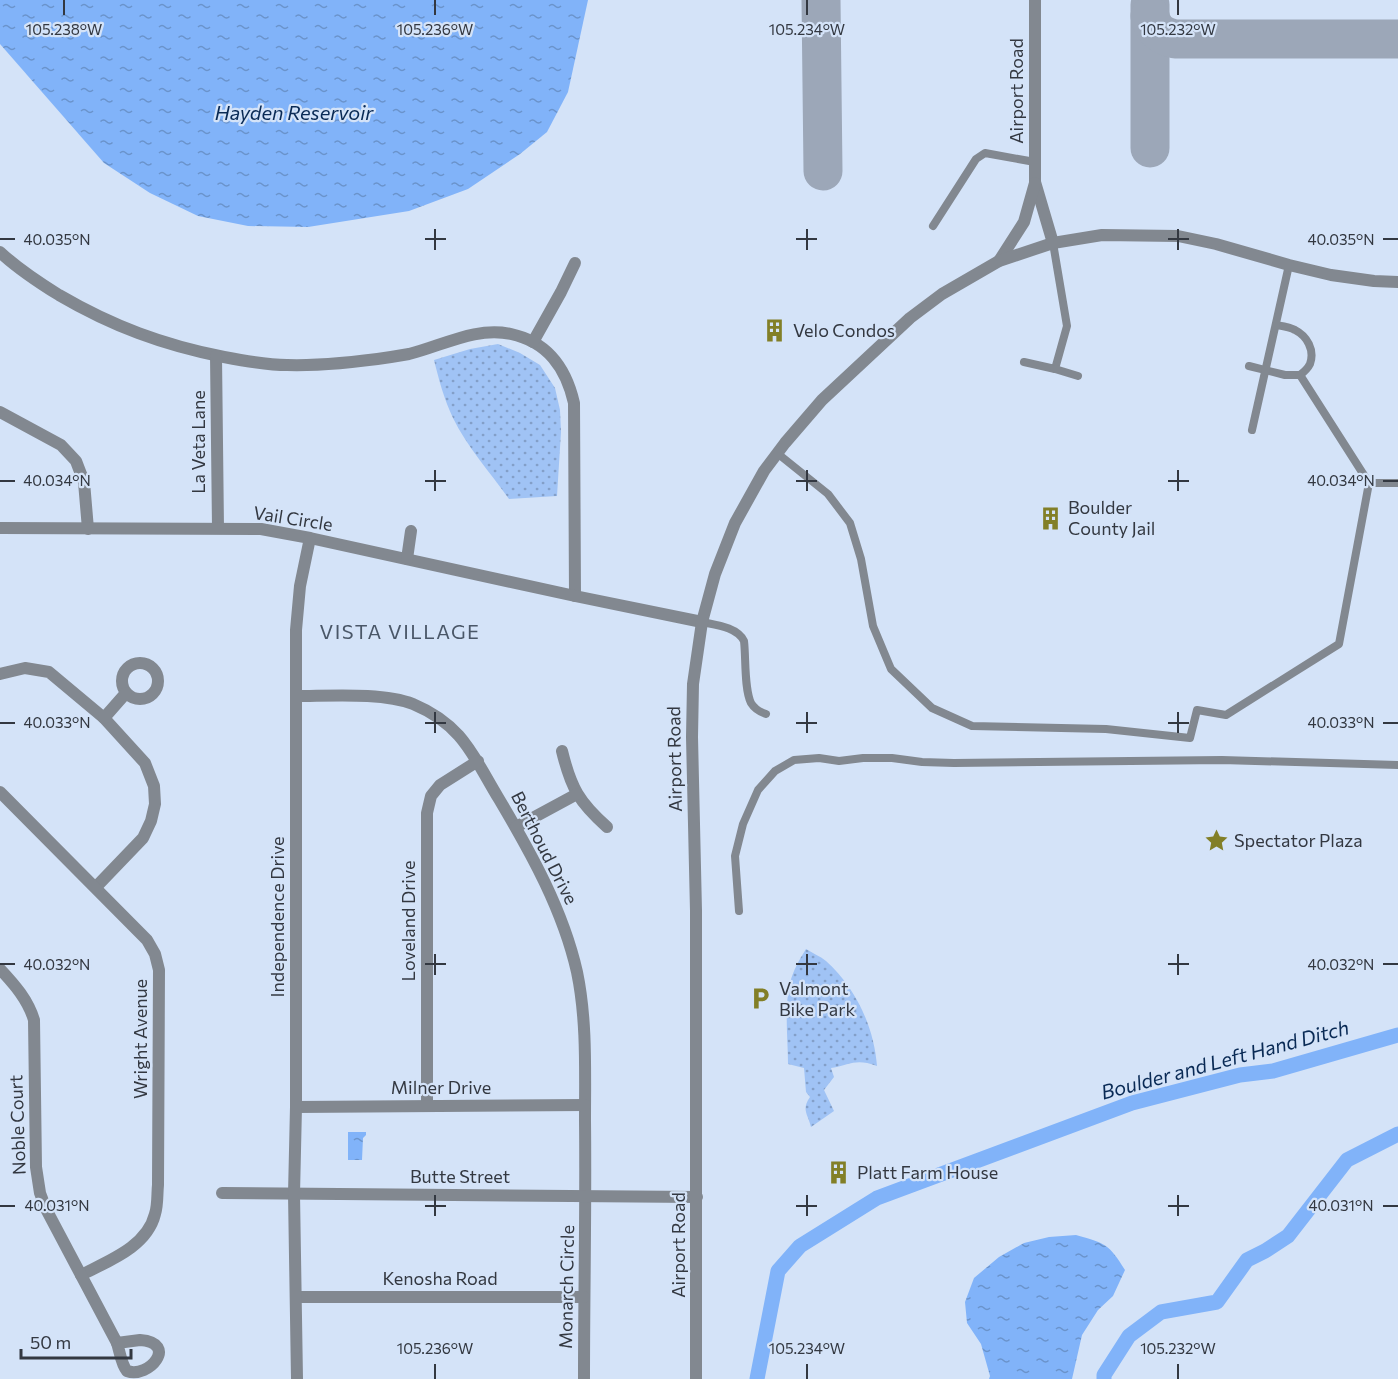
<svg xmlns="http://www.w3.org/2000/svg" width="1398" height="1379" font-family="Commissioner,sans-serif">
  <defs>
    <pattern id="grass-dots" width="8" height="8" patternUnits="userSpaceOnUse" patternTransform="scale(1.5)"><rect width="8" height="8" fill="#a0c3f5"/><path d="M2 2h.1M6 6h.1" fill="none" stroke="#839fc8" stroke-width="1.8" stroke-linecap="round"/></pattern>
    <pattern id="water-ripples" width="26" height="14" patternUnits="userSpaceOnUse" patternTransform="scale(1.5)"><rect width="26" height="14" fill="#81b3f9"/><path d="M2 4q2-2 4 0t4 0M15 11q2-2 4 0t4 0" fill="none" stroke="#6a93cb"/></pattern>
  </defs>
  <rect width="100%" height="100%" fill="#d4e3f8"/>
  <!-- grass -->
  <g fill="url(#grass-dots)">
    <path d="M498,344L520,353L540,365L555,388L560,410L561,432L557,496L509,499C490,472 467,447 453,418C444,399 439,380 434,360L470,349Z"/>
    <path d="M806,949C812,953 820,956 826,961C856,988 874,1027 877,1066C855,1058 851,1065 831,1068L834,1077L824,1090L834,1111L811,1127C808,1114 801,1110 810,1097L806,1092L804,1068L788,1064C788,1039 784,1008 790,983C793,971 799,960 806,949Z"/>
  </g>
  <!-- water -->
  <g fill="url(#water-ripples)">
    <path d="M0,0H588L568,92L547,132L520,154L468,189L409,211L308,227L248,226L198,216L150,193L104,163L0,44Z"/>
    <path d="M348,1132H366V1135L363,1138L362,1160H348Z"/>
    <path d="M1076,1235C1105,1243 1109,1244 1125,1270L1113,1296L1098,1310L1082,1335L1072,1379H989L990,1376L981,1344L967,1323L965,1302L974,1278L999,1257L1024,1243L1049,1237Z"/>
  </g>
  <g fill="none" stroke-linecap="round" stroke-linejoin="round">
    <!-- canal -->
    <g stroke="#81b3f9" stroke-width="15">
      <path d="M757,1379L778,1271L800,1246L877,1198L1132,1103L1240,1075L1273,1071L1398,1035"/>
      <path d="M1104,1379V1375L1129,1336L1161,1312L1217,1302L1247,1260L1265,1251L1288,1236L1347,1160L1398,1134"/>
    </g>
    <!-- taxiway -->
    <g stroke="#9ca7b8" stroke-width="39">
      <path d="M821,0L823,171"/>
      <path d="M1150,5V148"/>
      <path d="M1150,16C1153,30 1161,36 1175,39H1398"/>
    </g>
    <!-- service -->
    <g stroke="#828890" stroke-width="8">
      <path d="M933,226L976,159L985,153L1035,162"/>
      <path d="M1024,362L1055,369L1067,326L1053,243"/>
      <path d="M1249,366L1285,375H1300C1304,372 1308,368 1310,364C1315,350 1307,336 1295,330C1290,327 1282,326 1276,325"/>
      <path d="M1055,369L1078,376"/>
      <path d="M1252,430L1289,265"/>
      <path d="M777,453L828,494L850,523L861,559L873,626L891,669L932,708L972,726L1106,729L1190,738L1197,710L1226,715L1339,644L1369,483L1300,375"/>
      <path d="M1369,483H1398"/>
      <path d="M702,622C716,625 737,627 744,641C746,657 744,689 751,703C754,708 760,712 766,714"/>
      <path d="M739,911L735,856L743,824L758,790L775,771L794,760L819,758L839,761L863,758H892L922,762L954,763L1222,760L1398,765"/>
    </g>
    <!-- minor -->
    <g stroke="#828890" stroke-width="12">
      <path d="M1035,0V182L1053,243"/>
      <path d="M0,252C18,269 38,282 59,295C112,326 163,345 224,357C245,361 266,365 287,365C322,366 357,362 391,357C397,356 403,355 409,354C442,346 476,326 511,334C548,342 566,368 574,403L575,596"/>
      <path d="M999,261L1024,222L1035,183"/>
      <path d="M533,342L561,292L575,263"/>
      <path d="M216,356L218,528"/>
      <path d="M0,412L61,445L76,461L84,482L88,529"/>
      <path d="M0,528L261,529L310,538L575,596L702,622"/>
      <path d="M407,559L411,531"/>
      <circle cx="140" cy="681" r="18"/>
      <path d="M0,674L25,668L49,672L104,718L145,763L154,786L155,804L151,821L143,838L96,887"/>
      <path d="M296,696C329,696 383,692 413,704C463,725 473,756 499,799C531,853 563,910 577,972C587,1020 585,1071 585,1121C586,1207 584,1293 584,1379"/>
      <path d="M104,718L126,693"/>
      <path d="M562,751C571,788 579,802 607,827"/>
      <path d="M0,792L147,940L155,954L159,970L158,1185C157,1194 158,1205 155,1214C147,1247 108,1261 81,1275"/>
      <path d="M516,827L577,794"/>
      <path d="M0,969C15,985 28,1000 34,1020L36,1167L40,1193L46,1209L117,1343"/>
      <path d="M427,1105V813L431,796L440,785L478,761"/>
      <path d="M296,1107L585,1105"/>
      <path d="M222,1193L697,1197"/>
      <path d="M297,1297H584"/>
      <path d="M140,1340C179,1343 149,1379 127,1371C121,1364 120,1352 117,1343Z"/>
      <path d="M297,1379L294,1194L296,1107V630L300,586L310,538"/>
      <path d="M696,1379V911L692,737L693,684L702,622L715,574L735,523L764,471L785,443L822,400L910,318L942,294L999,261L1053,243L1102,235L1178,236L1216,244L1289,265L1331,275L1374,281L1398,282"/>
    </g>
  </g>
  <!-- ticks -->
  <path fill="none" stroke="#333841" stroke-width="2" d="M64,0V15M435,0V15M807,0V15M1178,0V15M435,229V250M807,229V250M1178,229V250M0,239H15M425,239H446M796,239H817M1168,239H1189M1383,239H1398M435,470V491M807,470V491M1178,470V491M0,481H15M425,481H446M796,481H817M1168,481H1189M1383,481H1398M435,712V733M807,712V733M1178,712V733M0,723H15M425,723H446M796,723H817M1168,723H1189M1383,723H1398M435,954V975M807,954V975M1178,954V975M0,964H15M425,964H446M796,964H817M1168,964H1189M1383,964H1398M435,1195V1216M807,1195V1216M1178,1195V1216M0,1206H15M425,1206H446M796,1206H817M1168,1206H1189M1383,1206H1398M435,1364V1379M807,1364V1379M1178,1364V1379"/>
  <!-- icons -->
  <defs>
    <symbol id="building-bare" viewBox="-9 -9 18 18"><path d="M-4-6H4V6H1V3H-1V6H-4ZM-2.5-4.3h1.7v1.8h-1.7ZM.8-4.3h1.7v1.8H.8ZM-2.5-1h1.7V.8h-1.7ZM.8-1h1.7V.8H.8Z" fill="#827f27" stroke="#d4e3f8" stroke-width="2.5" paint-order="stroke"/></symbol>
    <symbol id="sight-bare" viewBox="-9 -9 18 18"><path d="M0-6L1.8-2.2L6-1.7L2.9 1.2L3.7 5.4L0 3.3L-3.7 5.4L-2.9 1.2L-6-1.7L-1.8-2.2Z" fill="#827f27" stroke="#d4e3f8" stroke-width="2.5" paint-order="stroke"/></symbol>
    <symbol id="parking-bare" viewBox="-9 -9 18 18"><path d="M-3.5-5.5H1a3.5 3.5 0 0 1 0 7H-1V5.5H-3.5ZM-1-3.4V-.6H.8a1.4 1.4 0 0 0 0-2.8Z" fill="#827f27" stroke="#d4e3f8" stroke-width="2.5" paint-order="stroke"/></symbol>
  </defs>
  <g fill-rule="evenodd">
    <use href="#building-bare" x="758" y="314" width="33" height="33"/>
    <use href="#building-bare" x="1034" y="502" width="33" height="33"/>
    <use href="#sight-bare" x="1200" y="824" width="33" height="33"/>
    <use href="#parking-bare" x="744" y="982" width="33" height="33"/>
    <use href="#building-bare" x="822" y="1156" width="33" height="33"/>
  </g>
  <g text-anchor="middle" stroke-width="4.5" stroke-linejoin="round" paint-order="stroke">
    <!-- street labels -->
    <g font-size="18" fill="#333841" stroke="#d4e3f8">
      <text transform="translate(1017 91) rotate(-90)" y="6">Airport Road</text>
      <text transform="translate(199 442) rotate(-90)" y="6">La Veta Lane</text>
      <text transform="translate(293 519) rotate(9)" y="6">Vail Circle</text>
      <text transform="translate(675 759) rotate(-91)" y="6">Airport Road</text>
      <text transform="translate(544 848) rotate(63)" y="6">Berthoud Drive</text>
      <text transform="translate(278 917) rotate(-90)" y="6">Independence Drive</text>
      <text transform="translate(409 921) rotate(-90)" y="6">Loveland Drive</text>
      <text transform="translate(141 1039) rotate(-90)" y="6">Wright Avenue</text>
      <text x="441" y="1094">Milner Drive</text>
      <text transform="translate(18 1125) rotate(-92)" y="6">Noble Court</text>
      <text x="460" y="1183">Butte Street</text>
      <text transform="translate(679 1245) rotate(-90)" y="6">Airport Road</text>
      <text x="440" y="1285">Kenosha Road</text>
      <text transform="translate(567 1287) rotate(-89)" y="6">Monarch Circle</text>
    </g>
    <!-- poi labels -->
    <g font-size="18" fill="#333841" stroke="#d4e3f8" text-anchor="start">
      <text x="793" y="337">Velo Condos</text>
      <text x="1068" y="514">Boulder<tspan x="1068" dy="21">County Jail</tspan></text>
      <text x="1234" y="847">Spectator Plaza</text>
      <text x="779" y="995">Valmont<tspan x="779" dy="21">Bike Park</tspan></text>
      <text x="857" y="1179">Platt Farm House</text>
    </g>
    <!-- water labels -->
    <g font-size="20" font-style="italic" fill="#092a55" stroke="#d4e3f8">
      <text x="294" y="120">Hayden Reservoir</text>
      <text transform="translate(1225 1060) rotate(-15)" y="7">Boulder and Left Hand Ditch</text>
    </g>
    <!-- neighbourhood labels -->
    <g font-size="20" letter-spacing="1.5" fill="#4a5768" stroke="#d4e3f8">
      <text x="400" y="639">VISTA VILLAGE</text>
    </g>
  </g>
  <g font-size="15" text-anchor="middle" fill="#333841" stroke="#d4e3f8" stroke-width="4.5" stroke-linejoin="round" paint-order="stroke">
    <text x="64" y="35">105.238°W</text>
    <text x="435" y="35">105.236°W</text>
    <text x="807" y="35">105.234°W</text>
    <text x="1178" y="35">105.232°W</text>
    <text x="57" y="245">40.035°N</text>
    <text x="1341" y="245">40.035°N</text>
    <text x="57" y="486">40.034°N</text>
    <text x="1341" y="486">40.034°N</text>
    <text x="57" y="728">40.033°N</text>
    <text x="1341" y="728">40.033°N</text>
    <text x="57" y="970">40.032°N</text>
    <text x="1341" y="970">40.032°N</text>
    <text x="57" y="1211">40.031°N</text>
    <text x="1341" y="1211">40.031°N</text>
    <text x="435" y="1354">105.236°W</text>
    <text x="807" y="1354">105.234°W</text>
    <text x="1178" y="1354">105.232°W</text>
  </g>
  <!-- scale -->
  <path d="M21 1349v9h110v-9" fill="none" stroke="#333841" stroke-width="3"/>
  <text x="30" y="1349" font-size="18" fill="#333841" stroke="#d4e3f8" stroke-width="4.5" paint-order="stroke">50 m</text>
</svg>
